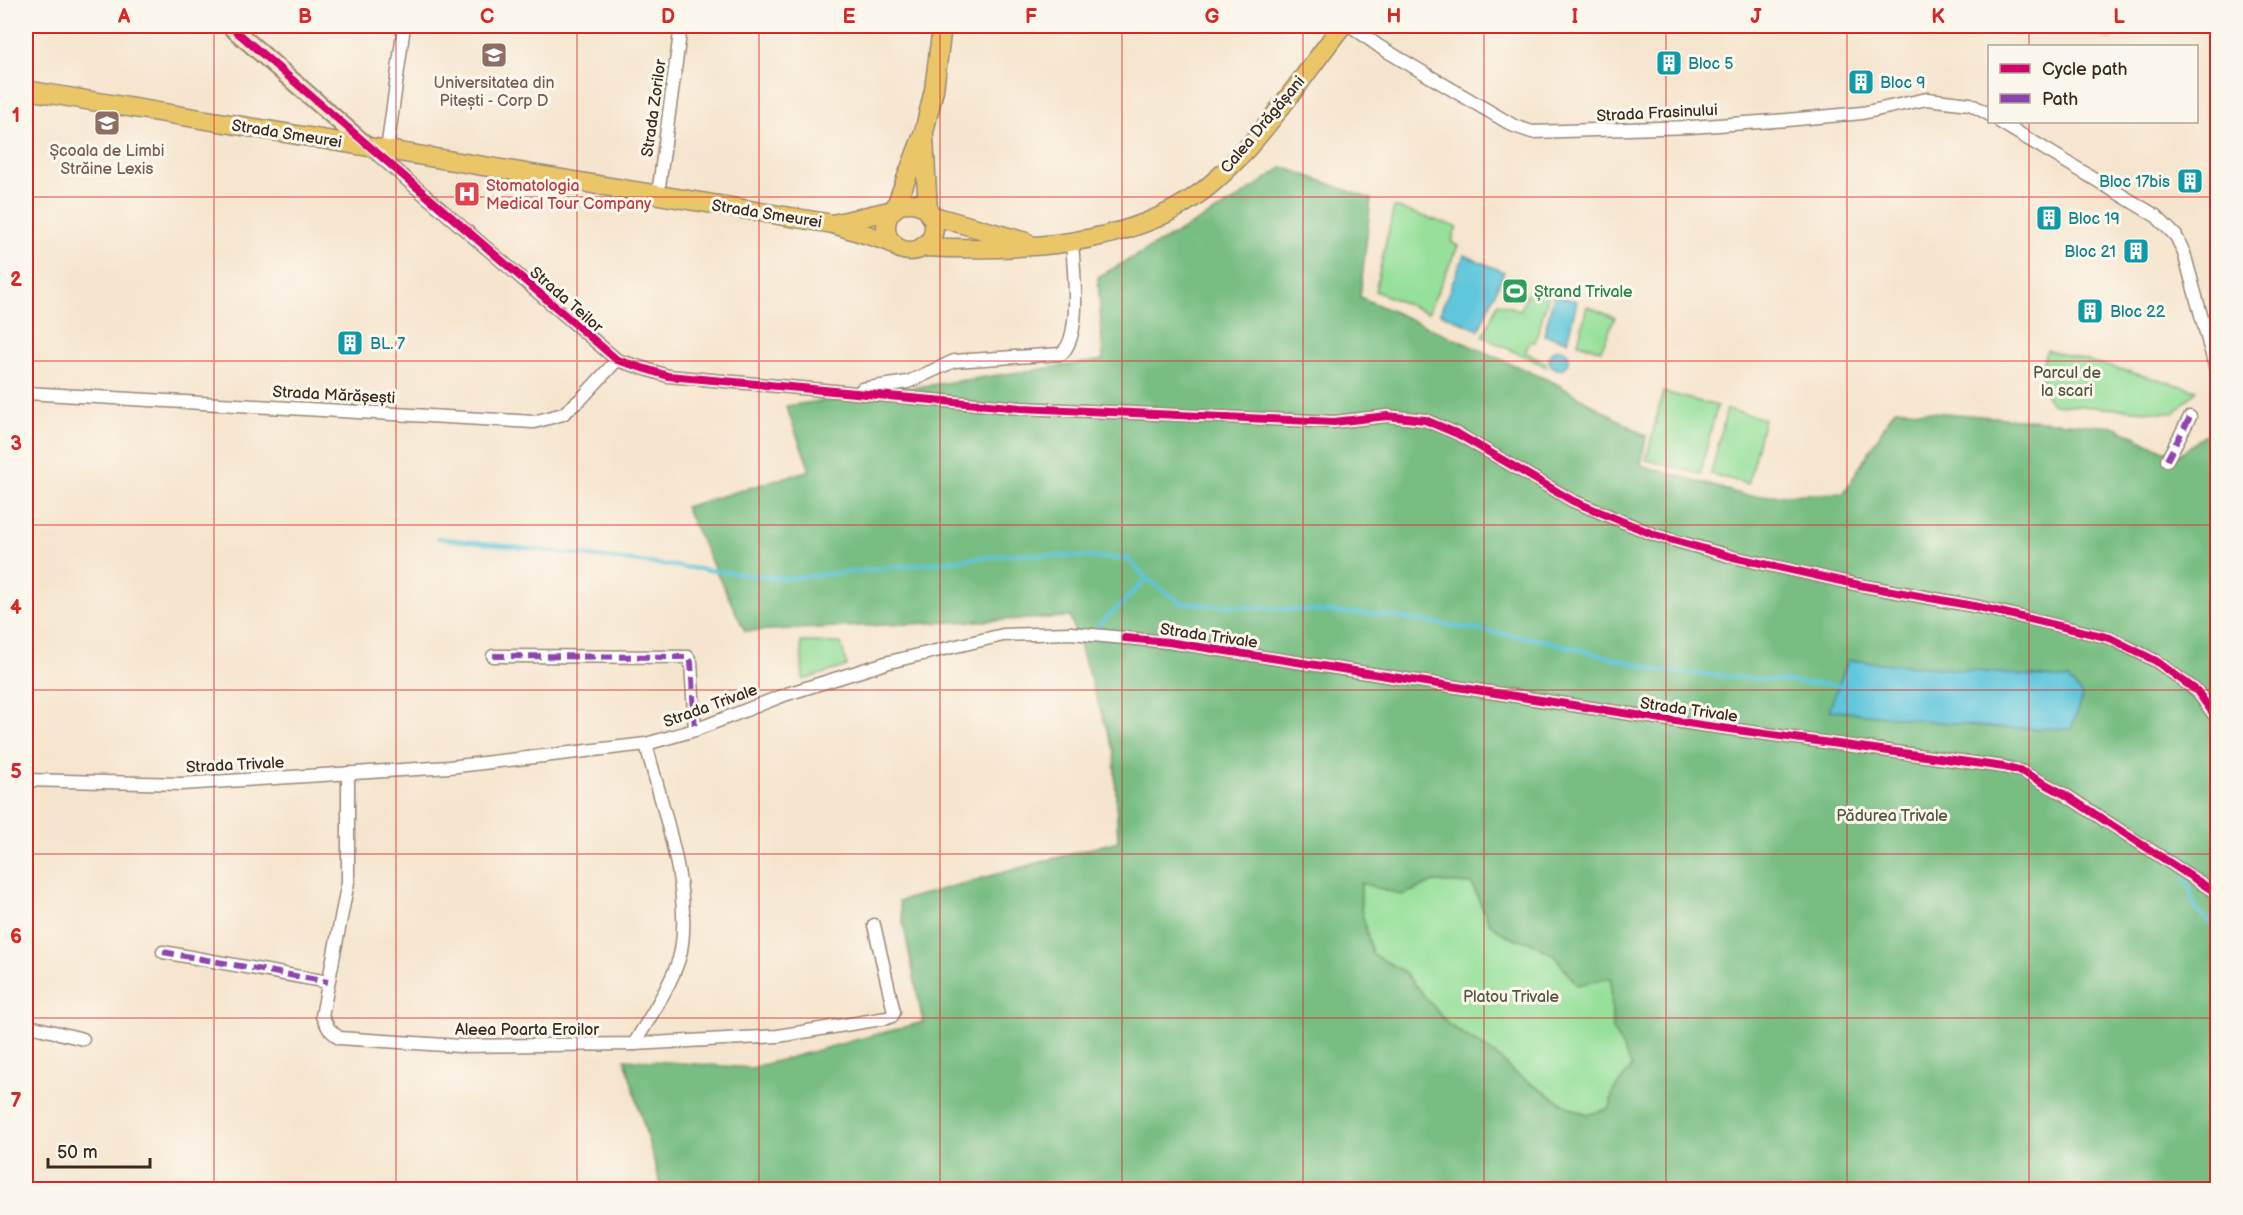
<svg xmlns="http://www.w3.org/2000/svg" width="2243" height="1215" font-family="'Balsamiq Sans',sans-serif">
  <rect width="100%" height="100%" fill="#fbf7ec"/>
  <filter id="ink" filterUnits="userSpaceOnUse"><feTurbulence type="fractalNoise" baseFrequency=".0167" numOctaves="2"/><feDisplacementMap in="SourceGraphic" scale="12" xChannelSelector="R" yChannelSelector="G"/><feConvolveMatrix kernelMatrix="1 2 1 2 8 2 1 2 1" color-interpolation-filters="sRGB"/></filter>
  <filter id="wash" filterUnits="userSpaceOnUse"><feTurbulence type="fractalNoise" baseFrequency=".008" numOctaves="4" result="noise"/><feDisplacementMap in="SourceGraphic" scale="24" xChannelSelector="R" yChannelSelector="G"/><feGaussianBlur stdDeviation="1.35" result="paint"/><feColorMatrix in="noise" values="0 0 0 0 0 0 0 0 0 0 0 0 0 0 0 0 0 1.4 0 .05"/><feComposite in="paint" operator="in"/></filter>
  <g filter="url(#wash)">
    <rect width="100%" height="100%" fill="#f6e5ce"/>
    <!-- green -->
    <g fill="#96e09b" stroke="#68855c" stroke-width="1.5">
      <path d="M1394,207L1457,227L1451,242L1458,246L1428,313L1375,291Z"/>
      <path d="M1531,286L1549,294L1535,342H1530L1525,352L1544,361L1547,367L1483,337L1498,303L1520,310Z"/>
      <path d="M1587,306L1615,318L1601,350L1578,343Z"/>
      <path d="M2047,350L2197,390L2174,413L2053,404C2039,393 2039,365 2047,350Z"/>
      <path d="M1663,392L1717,406L1700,474L1646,460Z"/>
      <path d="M1727,409L1764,419L1748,484L1711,474Z"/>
      <path d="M801,642L841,643L847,666L803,680Z"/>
      <path d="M1361,882L1402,895L1434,882L1472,884L1489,923L1509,937L1530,941L1554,955L1577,985L1612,978V1027L1632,1067L1613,1091L1610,1108L1587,1115L1565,1105L1514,1073L1495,1054L1449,1025L1403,971L1372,954L1361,909Z"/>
    </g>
    <!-- forest -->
    <path fill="#78be83" stroke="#5a7450" stroke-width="1.5" fill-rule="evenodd" d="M1283,167L1371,199L1360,297L1555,383L1646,436L1641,465L1747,496L1844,493L1895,409L2116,427L2176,457L2217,426V1189H662L625,1059L751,1068L923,1022L899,901L1118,841L1114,751L1070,617L745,631L685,507L810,470L786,406L1103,360L1098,277L1234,201ZM1434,882L1472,884L1489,923L1509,937L1530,942L1554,955L1577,985L1611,978L1612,1027L1632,1067L1613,1091L1610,1108L1587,1115L1565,1105L1514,1073L1495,1054L1449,1025L1403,971L1372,954L1361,909V883L1402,895Z"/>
    <!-- water -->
    <g fill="#5fc6dc" stroke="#4d787d" stroke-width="1.5">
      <path d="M2095,26H2120L2113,37C2104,39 2096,35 2095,26Z"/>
      <path d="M1464,255L1504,272L1479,330L1440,313Z"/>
      <path d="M1554,295L1577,301L1567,341L1544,335Z"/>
      <circle cx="1559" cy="359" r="10"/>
      <path d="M1848,660L2068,679L2082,695L2072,729L1996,728L1829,710Z"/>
    </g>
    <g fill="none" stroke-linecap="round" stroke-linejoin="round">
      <!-- stream -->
      <g stroke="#5fc6dc" stroke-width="4">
        <path d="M438,538L784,579L1016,554L1128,559L1147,579L1181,603L1383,615L1547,641L1662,671L1841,686"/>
        <path d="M1092,632L1147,579"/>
        <path d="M2177,849L2182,865"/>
        <path d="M2186,878L2196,909L2218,930"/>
      </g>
    </g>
  </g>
  <g filter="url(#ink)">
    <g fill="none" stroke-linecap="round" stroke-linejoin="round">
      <defs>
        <g id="street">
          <path d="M860,26L884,28"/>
          <path d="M1351,26L1380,47L1514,126L1532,132L1691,127L1787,120L1862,113L1927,99L1970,104L1990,115"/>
          <path d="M2000,122L2156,216L2176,236L2184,253L2218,377"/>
          <path d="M371,149L617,360L668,376L1021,408L1334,422L1387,416L1425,420L1458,434L1573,501L1655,535L1733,557L1859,585L1979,607L2110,638L2156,661L2197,691L2218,720"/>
          <path d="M387,150L404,26"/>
          <path d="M658,194L681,26"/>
          <path d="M862,389L908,382L954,361L1061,354C1083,336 1073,268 1072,240"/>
          <path d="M26,393L534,422L563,414L582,398L617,360"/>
          <path d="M2167,460L2190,417"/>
          <path d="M493,656L688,657L691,662L695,730"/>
          <path d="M348,773V882L322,1016L329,1029L339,1038L460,1046L634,1044L778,1036L887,1018L892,1016L894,1012L874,925"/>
          <path d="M26,780L181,784L449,767L646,744L695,730L787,694L889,662L1003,635L1071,633L1168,642L1701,725L2004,767L2023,772L2064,794L2218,894"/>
          <path d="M163,952L328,982"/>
          <path d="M26,1025L83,1039"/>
          <path d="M634,1044C648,1020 677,976 681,950C692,889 661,804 646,744"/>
        </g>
        <g id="secondary">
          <path d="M230,26L367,146"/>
          <path d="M2213,26L2218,28"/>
        </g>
        <g id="primary">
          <path d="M26,90L833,224L893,243"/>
          <path d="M924,137L928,211"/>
          <circle cx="910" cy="227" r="24"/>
          <path d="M895,208L924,132L934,90L942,26"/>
          <path d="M930,215L1026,242"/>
          <path d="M833,224L893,210"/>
          <path d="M922,247C1014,251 1128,249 1204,190C1256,149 1301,78 1342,26"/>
        </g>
      </defs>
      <!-- street casing -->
      <use href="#street" stroke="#988876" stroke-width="15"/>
      <!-- secondary casing -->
      <use href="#secondary" stroke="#988876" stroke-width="20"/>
      <!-- primary casing -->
      <use href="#primary" stroke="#988876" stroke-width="21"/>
      <!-- street -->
      <use href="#street" stroke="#fff" stroke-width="12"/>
      <!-- secondary -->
      <use href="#secondary" stroke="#f7e8c3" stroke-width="16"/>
      <!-- primary -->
      <use href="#primary" stroke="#eac669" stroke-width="18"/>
      <!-- quiet -->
      <g stroke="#8e44ad" stroke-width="6" stroke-dasharray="12 6" stroke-linecap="butt">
        <path d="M2167,460L2190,417"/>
        <path d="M493,656L688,657L691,662L695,730"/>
        <path d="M163,952L328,982"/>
      </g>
      <defs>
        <g id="cycleway">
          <path d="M230,26L617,360L668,376L1021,408L1334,422L1387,416L1425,420L1458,434L1573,501L1655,535L1733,557L1859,585L1979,607L2110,638L2156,661L2197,691L2218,720"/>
          <path d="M1125,638L1168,642L1701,725L2004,767L2023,772L2064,794L2218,894"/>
        </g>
      </defs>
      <!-- cycleway casing -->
      <use href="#cycleway" stroke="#fbf7ec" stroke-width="11"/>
      <!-- cycleway -->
      <use href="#cycleway" stroke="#d6006c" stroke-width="8"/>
    </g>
  </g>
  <!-- grid -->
  <path fill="none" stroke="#d62828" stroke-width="1.5" stroke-opacity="0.55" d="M214,26V1190M396,26V1190M577,26V1190M759,26V1190M940,26V1190M1122,26V1190M1303,26V1190M1484,26V1190M1666,26V1190M1847,26V1190M2029,26V46M2029,122V1190M26,197H2218M26,361H2218M26,525H2218M26,690H2218M26,854H2218M26,1018H2218"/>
  <!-- icons -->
  <defs>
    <symbol id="university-square" viewBox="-11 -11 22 22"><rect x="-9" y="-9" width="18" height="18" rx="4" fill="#8d6e63" stroke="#fbf7ec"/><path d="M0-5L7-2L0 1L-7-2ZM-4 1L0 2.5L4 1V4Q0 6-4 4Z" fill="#fff"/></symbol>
    <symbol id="building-square" viewBox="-11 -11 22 22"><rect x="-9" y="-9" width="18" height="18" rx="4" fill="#0f9aa8" stroke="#fbf7ec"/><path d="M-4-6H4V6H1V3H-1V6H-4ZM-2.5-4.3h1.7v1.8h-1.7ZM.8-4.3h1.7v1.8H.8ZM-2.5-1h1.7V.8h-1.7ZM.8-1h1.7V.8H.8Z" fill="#fff"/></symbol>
    <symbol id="school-square" viewBox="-11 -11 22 22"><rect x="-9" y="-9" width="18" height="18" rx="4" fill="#8d6e63" stroke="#fbf7ec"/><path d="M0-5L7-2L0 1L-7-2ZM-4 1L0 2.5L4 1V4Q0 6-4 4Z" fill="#fff"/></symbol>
    <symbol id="hospital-square" viewBox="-11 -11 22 22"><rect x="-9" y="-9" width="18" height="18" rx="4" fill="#e0444e" stroke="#fbf7ec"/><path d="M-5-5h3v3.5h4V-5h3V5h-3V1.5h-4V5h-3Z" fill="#fff"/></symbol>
    <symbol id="stadium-square" viewBox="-11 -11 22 22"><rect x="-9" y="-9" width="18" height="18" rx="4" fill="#2e9e5b" stroke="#fbf7ec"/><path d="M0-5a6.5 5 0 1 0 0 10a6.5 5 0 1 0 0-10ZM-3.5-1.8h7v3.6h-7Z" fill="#fff"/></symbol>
  </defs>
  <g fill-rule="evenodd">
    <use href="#university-square" x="479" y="40" width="30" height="30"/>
    <use href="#building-square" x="1654" y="48" width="30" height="30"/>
    <use href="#building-square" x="1846" y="67" width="30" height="30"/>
    <use href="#school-square" x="92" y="108" width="30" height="30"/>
    <use href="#building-square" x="2175" y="166" width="30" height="30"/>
    <use href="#hospital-square" x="452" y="179" width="30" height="30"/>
    <use href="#building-square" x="2034" y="203" width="30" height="30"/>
    <use href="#building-square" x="2121" y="236" width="30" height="30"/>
    <use href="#stadium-square" x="1500" y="276" width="30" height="30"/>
    <use href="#building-square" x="2075" y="296" width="30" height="30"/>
    <use href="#building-square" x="335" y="328" width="30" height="30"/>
  </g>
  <g text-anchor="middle" stroke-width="6" stroke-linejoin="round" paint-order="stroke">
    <!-- culture labels -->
    <g font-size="16" fill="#0d838f" stroke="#fbf7ec" text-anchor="start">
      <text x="1688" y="69">Bloc 5</text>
      <text x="1880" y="88">Bloc 9</text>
      <text x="2170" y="187" text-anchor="end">Bloc 17bis</text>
      <text x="2068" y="224">Bloc 19</text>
      <text x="2116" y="257" text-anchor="end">Bloc 21</text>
      <text x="2110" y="317">Bloc 22</text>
      <text x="370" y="349">BL. 7</text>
    </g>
    <!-- education labels -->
    <g font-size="16" fill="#785e54" stroke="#fbf7ec">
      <text x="494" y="88">Universitatea din<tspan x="494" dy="18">Pitești - Corp D</tspan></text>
      <text x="107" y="156">Școala de Limbi<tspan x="107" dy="18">Străine Lexis</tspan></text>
    </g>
    <!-- street labels -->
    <g font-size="16" fill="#3b2a1e" stroke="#fbf7ec">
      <text transform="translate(653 108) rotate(-82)" y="6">Strada Zorilor</text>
      <text transform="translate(1657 112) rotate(-3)" y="6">Strada Frasinului</text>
      <text transform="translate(1262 124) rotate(-50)" y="6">Calea Drăgășani</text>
      <text transform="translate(287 133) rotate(9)" y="6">Strada Smeurei</text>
      <text transform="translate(767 213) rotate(9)" y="6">Strada Smeurei</text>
      <text transform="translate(567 299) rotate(41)" y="6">Strada Teilor</text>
      <text transform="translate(334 394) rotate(3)" y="6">Strada Mărășești</text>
      <text transform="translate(1209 635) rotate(8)" y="6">Strada Trivale</text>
      <text transform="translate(710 705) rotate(-20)" y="6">Strada Trivale</text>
      <text transform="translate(1689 709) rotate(8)" y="6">Strada Trivale</text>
      <text transform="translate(235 764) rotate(-3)" y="6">Strada Trivale</text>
      <text x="527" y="1035">Aleea Poarta Eroilor</text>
    </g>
    <!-- health labels -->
    <g font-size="16" fill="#be3a42" stroke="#fbf7ec" text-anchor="start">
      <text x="486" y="191">Stomatologia<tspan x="486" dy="18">Medical Tour Company</tspan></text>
    </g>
    <!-- leisure labels -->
    <g font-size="16" fill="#27864d" stroke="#fbf7ec" text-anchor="start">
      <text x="1534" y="297">Ștrand Trivale</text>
    </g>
    <!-- park labels -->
    <g font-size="16" fill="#52583d" stroke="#fbf7ec">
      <text x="2067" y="378">Parcul de<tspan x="2067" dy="18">la scari</tspan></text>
      <text x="1892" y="821">Pădurea Trivale</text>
      <text x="1511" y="1002">Platou Trivale</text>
    </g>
  </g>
  <!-- margin -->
  <rect width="2243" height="1215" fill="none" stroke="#fbf7ec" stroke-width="66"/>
  <!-- legend -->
  <rect x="1988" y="45" width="210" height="78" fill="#fbf7ec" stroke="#aea59a" stroke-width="1.5"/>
  <rect x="2000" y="64" width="30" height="9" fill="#d6006c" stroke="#aea59a" stroke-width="1.5"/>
  <text x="2042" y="75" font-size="18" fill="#3b2a1e">Cycle path</text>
  <rect x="2000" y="94" width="30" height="9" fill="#8e44ad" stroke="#aea59a" stroke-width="1.5"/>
  <text x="2042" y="105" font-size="18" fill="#3b2a1e">Path</text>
  <!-- scale -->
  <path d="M48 1158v9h102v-9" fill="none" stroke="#3b2a1e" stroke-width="3"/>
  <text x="57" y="1158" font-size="18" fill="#3b2a1e" stroke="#fbf7ec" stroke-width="4.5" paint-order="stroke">50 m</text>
  <rect x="33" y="33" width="2177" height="1149" fill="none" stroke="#d62828" stroke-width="2"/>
  <g font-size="20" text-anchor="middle" font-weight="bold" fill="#d62828">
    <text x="124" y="23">A</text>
    <text x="305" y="23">B</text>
    <text x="487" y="23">C</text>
    <text x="668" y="23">D</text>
    <text x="849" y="23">E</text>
    <text x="1031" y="23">F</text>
    <text x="1212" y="23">G</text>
    <text x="1394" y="23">H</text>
    <text x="1575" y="23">I</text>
    <text x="1756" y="23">J</text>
    <text x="1938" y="23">K</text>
    <text x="2119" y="23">L</text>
    <text x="16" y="122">1</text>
    <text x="16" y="286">2</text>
    <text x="16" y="450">3</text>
    <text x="16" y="614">4</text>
    <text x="16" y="778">5</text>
    <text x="16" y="943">6</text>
    <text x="16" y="1107">7</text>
  </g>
</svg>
